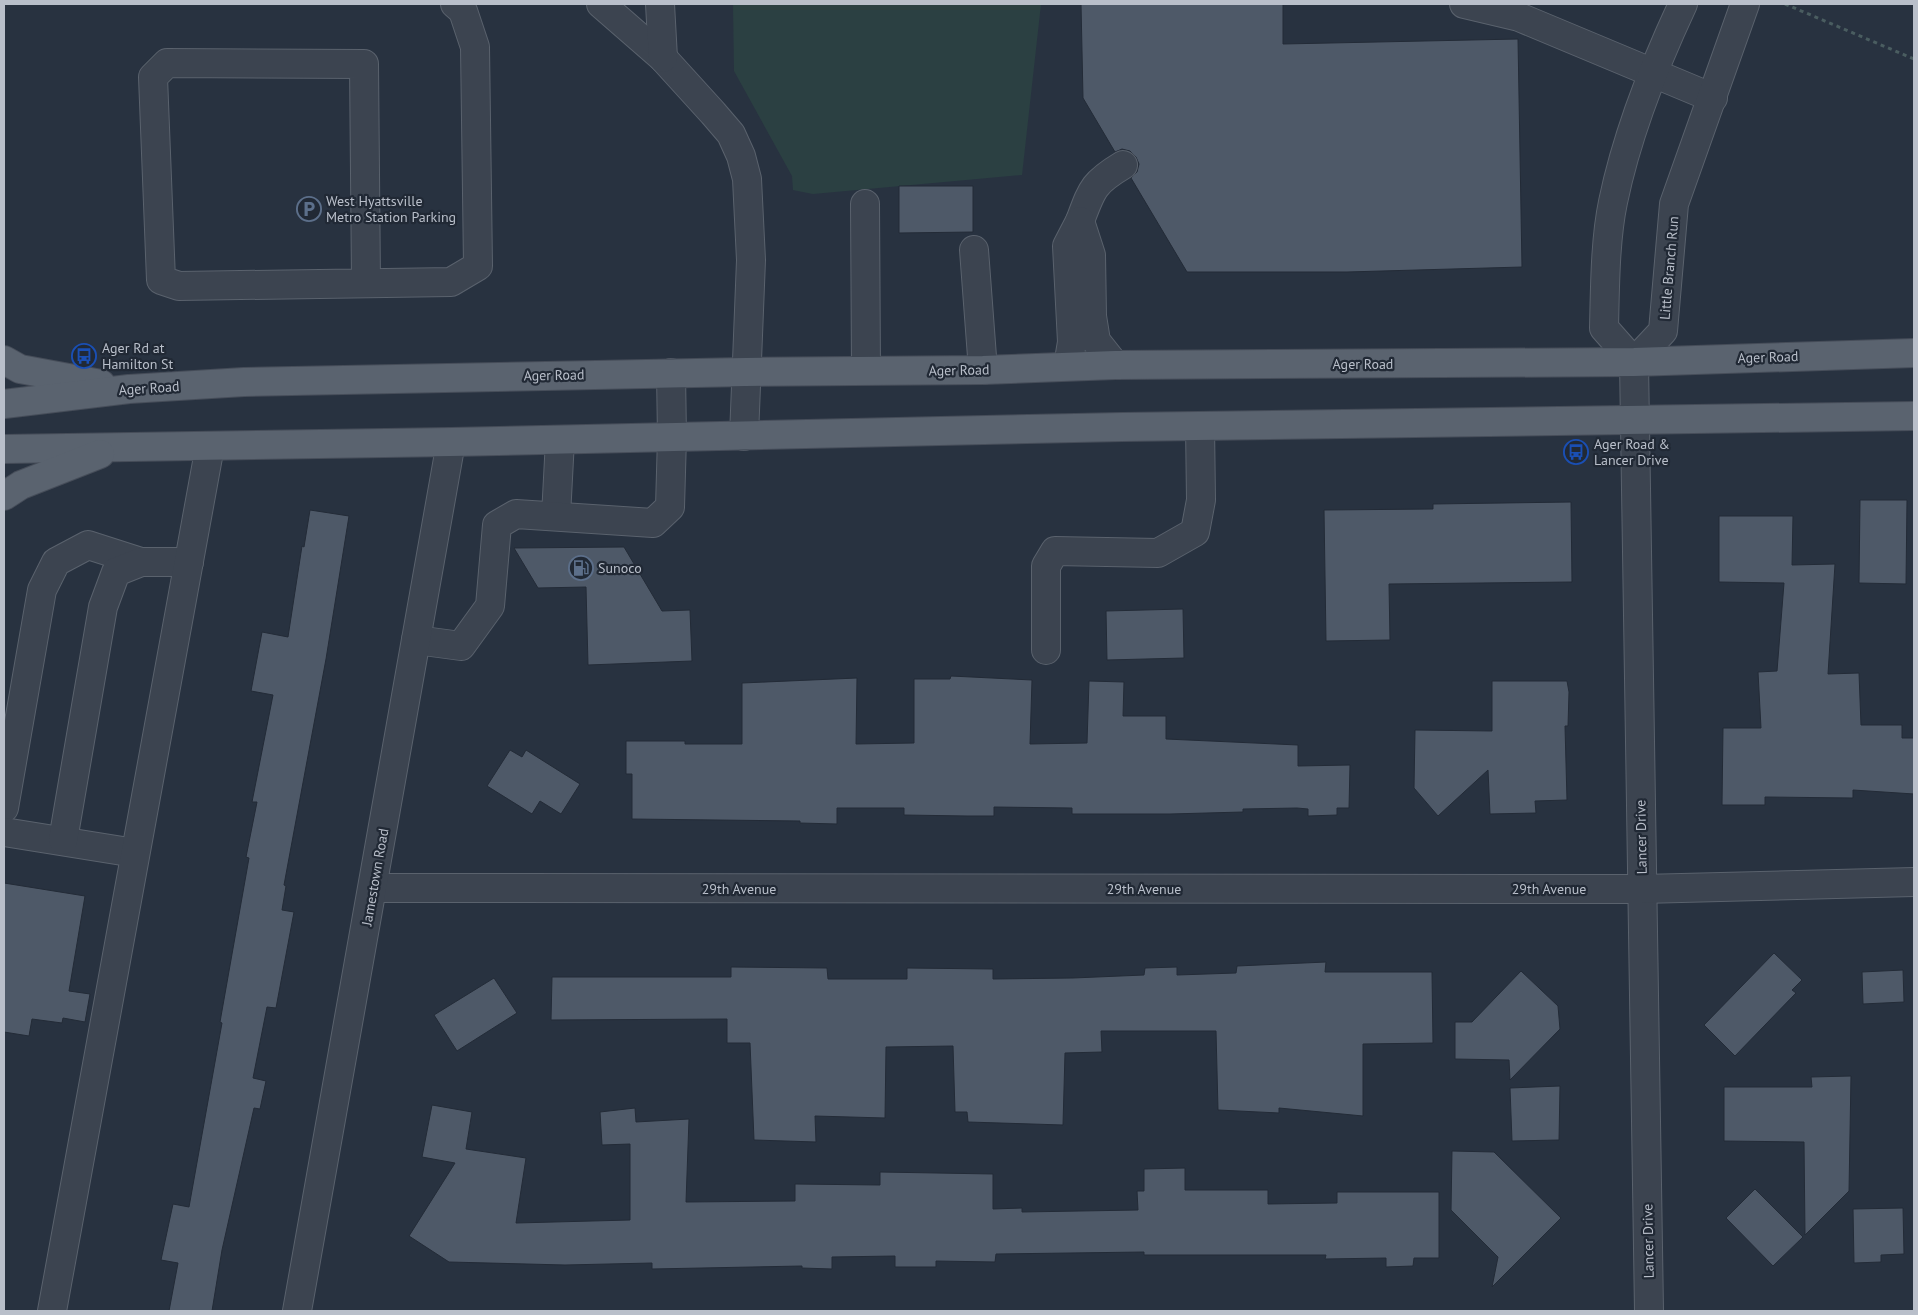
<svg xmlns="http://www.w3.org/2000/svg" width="1918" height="1315" font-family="'PT Sans',sans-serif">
  <rect width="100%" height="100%" fill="#283240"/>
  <!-- green -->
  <path fill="#2b4042" d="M733,4H1041L1022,175L813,194L793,190L792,176L734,71Z"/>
  <!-- building -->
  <g fill="#4e5968" stroke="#232b37">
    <path d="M1081,4H1283V44L1518,39L1522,267L1347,272H1187L1131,178L1137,172L1139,164L1136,157L1130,151L1122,149L1115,152L1083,98Z"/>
    <path d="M899,186H973V232L899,233Z"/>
    <path d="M1860,500H1907L1906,584L1859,583Z"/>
    <path d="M1571,502L1572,582L1389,584L1390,640L1326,641L1324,510L1433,509V504Z"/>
    <path d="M310,510L349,516L326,659L284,885L286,886L282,910L294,912L276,1008L267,1007L253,1078L266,1081L260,1109L254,1108L222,1250L212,1311H169L178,1263L161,1260L173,1204L189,1207L222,1023L220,1022L249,858L246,857L257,802H252L273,695L251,691L262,632L288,637L302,546L304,547Z"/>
    <path d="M1719,516H1793L1792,565L1835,564L1828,674L1859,673L1861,725H1902V738H1914V794L1853,790V798L1765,797V805H1722L1723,728H1761L1758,672L1777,671L1784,583L1719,582Z"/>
    <path d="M624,547L662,611L690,610L692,661L588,665L586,587L538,588L514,548Z"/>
    <path d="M1183,609L1184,658L1107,660L1106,611Z"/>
    <path d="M951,676L1032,680L1030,744L1087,743L1089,681L1124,682L1123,716H1166V739L1298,745V766L1350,765L1349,808H1337V815L1308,816V809L1297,808L1243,809V812L1170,814H1072V808L994,807V816H967L904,815V808H837V824L800,823V821L632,819V774H626V741H685V744H742V683L857,678L856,744L914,743V679H950Z"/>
    <path d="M1492,681H1567L1569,692L1568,726H1565L1567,800L1535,801L1536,813L1490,814L1488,770L1438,816L1414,788L1415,730L1492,731Z"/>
    <path d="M510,750L522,757L526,750L580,784L561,814L540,801L532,814L487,786Z"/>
    <path d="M4,883L85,896L69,991L90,994L85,1022L63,1018L62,1023L32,1019L29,1036L4,1032Z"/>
    <path d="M1774,953L1802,980L1792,990L1796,993L1735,1056L1704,1025Z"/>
    <path d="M1326,962L1325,972H1432L1433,1043L1363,1044V1116L1279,1108V1113L1218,1110L1216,1031H1101L1102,1052L1065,1053L1063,1125L968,1122L967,1112H955L953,1046L886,1047L885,1118L815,1116L816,1142L754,1140L750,1043H727V1019L551,1020L552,977H731V967L827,968L828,979H907V968L993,969V979L1073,978L1144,975L1145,968L1177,967V975L1236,973L1237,966Z"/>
    <path d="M1903,970L1904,1002L1863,1004L1862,972Z"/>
    <path d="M1521,971L1558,1006L1560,1029L1510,1080L1509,1060L1455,1059V1022H1472Z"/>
    <path d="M494,978L517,1013L457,1051L434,1015Z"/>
    <path d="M1851,1076L1849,1191L1805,1235L1804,1142L1724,1141V1087H1812L1811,1077Z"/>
    <path d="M1560,1086L1559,1140L1512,1141L1510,1088Z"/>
    <path d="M432,1105L472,1112L466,1149L526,1158L516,1223L630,1220V1144L602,1145L600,1112L635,1108L636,1122L689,1119L686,1202L795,1201V1184L880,1185V1172L993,1174V1209L1022,1208V1212L1138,1210L1137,1191H1144V1169L1185,1168V1190H1268V1204L1337,1203V1192H1439V1258H1414L1413,1266L1386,1267V1258L1325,1259L1326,1255H1144V1252L996,1254L995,1262L936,1261V1267H895V1256L832,1257V1269L802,1268V1266L652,1269V1263L565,1265L449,1262L409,1236L455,1163L422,1157Z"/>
    <path d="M1452,1151L1494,1152L1561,1218L1492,1287L1498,1257L1451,1210Z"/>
    <path d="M1755,1189L1803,1237L1773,1266L1726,1218Z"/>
    <path d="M1903,1208L1904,1254L1881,1255V1262L1854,1263L1853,1209Z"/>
  </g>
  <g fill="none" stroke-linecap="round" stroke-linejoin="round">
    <defs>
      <g id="minor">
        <path d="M601,4L663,58L713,113L731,134L741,156L747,179L751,260L744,436"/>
        <path d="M660,4L663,58"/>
        <path d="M1464,4L1519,17L1713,98"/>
        <path d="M865,204L866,370"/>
        <path d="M1080,221C1092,189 1093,183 1123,165"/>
        <path d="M974,250L983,370"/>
        <path d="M366,283L364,64L167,63L153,77L161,280L179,286L451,282L478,266L475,47L463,11L455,4"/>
        <path d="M1634,362L1649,1311"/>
        <path d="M1634,362L1663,331L1674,204L1745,4"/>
        <path d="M1634,362L1604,328C1605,288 1605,240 1613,202C1627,134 1654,66 1683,4"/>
        <path d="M1068,366L1072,342L1067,246L1080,221L1091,255L1092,316L1096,341L1115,365"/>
        <path d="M556,516L560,440"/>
        <path d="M416,640L461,646L490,606L497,525L516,514L653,523L670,507L672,437L671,373"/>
        <path d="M1046,650V566L1055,551L1158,553L1195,532L1201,500L1200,426"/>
        <path d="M4,808L42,590L56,562L88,545L141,562"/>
        <path d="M4,832L135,853"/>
        <path d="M63,840L103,607L116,572L141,562H189"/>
        <path d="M373,888L1642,889L1914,882"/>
        <path d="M52,1311L210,446"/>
        <path d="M297,1311L451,442"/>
      </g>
      <g id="major">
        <path d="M4,360L20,369L101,384"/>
        <path d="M4,404L129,389L244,382L745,372L983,370L1115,365L1634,362L1914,353"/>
        <path d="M4,449L451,442L1122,427L1914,416"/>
        <path d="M4,496L21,485L100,454"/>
      </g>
    </defs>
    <!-- minor casing -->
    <use href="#minor" stroke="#5a626d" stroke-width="30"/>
    <!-- major casing -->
    <use href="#major" stroke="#464d59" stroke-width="30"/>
    <!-- path -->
    <path stroke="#4a5d60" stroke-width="3" stroke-dasharray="4 4" stroke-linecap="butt" d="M1785,4L1914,59"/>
    <!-- minor -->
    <use href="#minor" stroke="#3c4450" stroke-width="28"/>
    <!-- major -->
    <use href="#major" stroke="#5a636f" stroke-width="28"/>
  </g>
  <!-- icons -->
  <defs>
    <symbol id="parking-ring" viewBox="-11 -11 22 22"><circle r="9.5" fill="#212935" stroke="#5c6f8a" stroke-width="1.5"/><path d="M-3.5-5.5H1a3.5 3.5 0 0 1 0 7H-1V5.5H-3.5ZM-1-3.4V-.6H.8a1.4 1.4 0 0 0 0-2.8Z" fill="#5c6f8a"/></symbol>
    <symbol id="bus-ring" viewBox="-11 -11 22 22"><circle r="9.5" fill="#212935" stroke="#1a4fb4" stroke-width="1.5"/><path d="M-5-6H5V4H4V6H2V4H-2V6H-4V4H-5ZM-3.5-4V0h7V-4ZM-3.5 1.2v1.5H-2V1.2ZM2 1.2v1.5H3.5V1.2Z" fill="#1a4fb4"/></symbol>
    <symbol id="fuel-ring" viewBox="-11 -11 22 22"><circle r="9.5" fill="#212935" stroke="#5c6f8a" stroke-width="1.5"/><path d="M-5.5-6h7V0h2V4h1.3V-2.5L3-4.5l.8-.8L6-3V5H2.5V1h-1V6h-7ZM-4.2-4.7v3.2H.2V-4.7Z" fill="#5c6f8a"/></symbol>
  </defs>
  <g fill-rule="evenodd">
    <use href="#parking-ring" x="295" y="195" width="28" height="28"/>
    <use href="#bus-ring" x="70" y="342" width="28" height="28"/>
    <use href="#bus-ring" x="1562" y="438" width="28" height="28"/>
    <use href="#fuel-ring" x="567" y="554" width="28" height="28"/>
  </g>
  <g text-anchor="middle" stroke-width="4.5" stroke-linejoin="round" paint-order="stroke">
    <!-- poi labels -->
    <g font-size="14" fill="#b9bfca" stroke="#212935" text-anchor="start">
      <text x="326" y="206">West Hyattsville<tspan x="326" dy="16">Metro Station Parking</tspan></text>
      <text x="102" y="353">Ager Rd at<tspan x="102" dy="16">Hamilton St</tspan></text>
      <text x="1594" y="449">Ager Road &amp;<tspan x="1594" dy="16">Lancer Drive</tspan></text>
      <text x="598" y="573">Sunoco</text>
    </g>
    <!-- street labels -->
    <g font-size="14" fill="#b9bfca" stroke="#212935">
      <text transform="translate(1669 268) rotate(-85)" y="5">Little Branch Run</text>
      <text transform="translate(1768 357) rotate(-2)" y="5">Ager Road</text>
      <text x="1363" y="369">Ager Road</text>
      <text transform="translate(959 370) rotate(-1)" y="5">Ager Road</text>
      <text transform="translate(554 375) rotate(-1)" y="5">Ager Road</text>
      <text transform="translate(149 388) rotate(-4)" y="5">Ager Road</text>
      <text transform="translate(1641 837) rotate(-91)" y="5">Lancer Drive</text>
      <text transform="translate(375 877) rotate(-80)" y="5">Jamestown Road</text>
      <text x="739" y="894">29th Avenue</text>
      <text x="1144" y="894">29th Avenue</text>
      <text x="1549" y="894">29th Avenue</text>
      <text transform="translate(1648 1241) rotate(-91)" y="5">Lancer Drive</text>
    </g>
  </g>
  <!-- border -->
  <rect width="1918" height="1315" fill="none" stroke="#b9bfca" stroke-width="10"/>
</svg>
